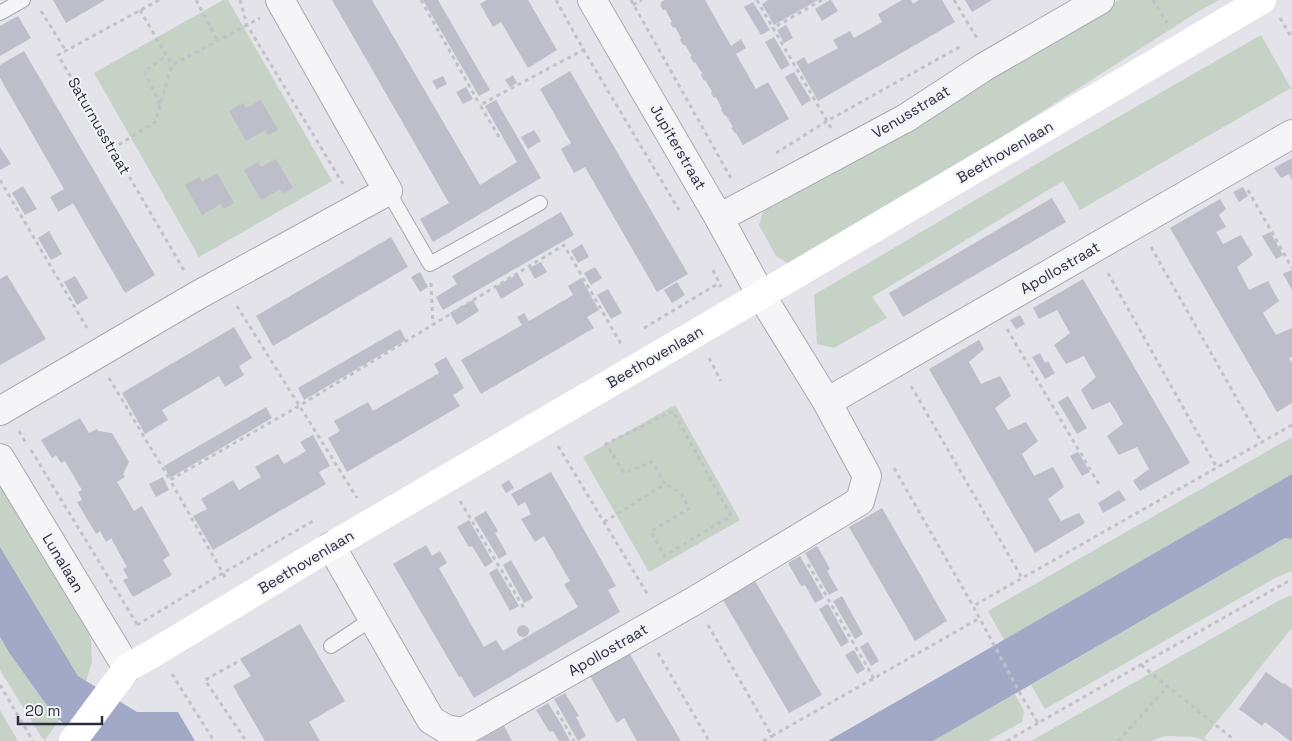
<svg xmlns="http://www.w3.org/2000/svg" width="1292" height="741" font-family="'Space Grotesk',sans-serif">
  <rect width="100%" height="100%" fill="#e3e3e9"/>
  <!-- green -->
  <g fill="#c5d2c5">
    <path d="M223,0H228L332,181L199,257L94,73Z"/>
    <path d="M1119,0H1219L1199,11L926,186L789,264L776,256L759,225L764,209L778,197Z"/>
    <path d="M1261,35L1291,88L1080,210L1063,181L872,297L887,318L834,348L817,344L814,295L1045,159Z"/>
    <path d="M675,405L740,520L649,572L583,457Z"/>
    <path d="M1292,437V474L1004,640L988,611Z"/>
    <path d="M0,478L84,620L91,640L92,662L86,681L78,676L0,547Z"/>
    <path d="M1285,538L1292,539V571L1275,578L1045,709L1031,685Z"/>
    <path d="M1292,595V629L1290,630L1204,738L1208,741H1205L1195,737L1165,736L1151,741H1031L1280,600Z"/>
    <path d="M0,637L10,654L54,715L60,719L45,740L42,738L0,670Z"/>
    <path d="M1015,694L1024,711L1022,722L988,741H933Z"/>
    <path d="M0,710L18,741H0Z"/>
  </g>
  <!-- water -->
  <g fill="#a2a9c6">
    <path d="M1292,474V539L1285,538L933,741H828Z"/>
    <path d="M0,547L78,676L137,712H178L195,741H84L54,715L10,654L0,637Z"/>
  </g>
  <!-- building -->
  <g fill="#bdbec9">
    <path d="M53,0H105L66,23Z"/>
    <path d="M332,0H372L480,185L517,162L485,106L496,100L541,178L433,242L420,219L449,203Z"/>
    <path d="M423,0H438L490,90L479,96Z"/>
    <path d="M487,0H528L557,50L528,68L501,22L493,27L480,4Z"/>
    <path d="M665,0H705L731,46L741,39L746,48L736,54L756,89L768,82L789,119L743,145L736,133H735L731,128L733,127L726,115L725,116L721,110L722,109L716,97L714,98L711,93L712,91L705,80L704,81L701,75L702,73L695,62L694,63L690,57L692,56L685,45H683L680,40L681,38L675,27L673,28L670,22H672L665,9L663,10L660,5L661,4V2Z"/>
    <path d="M768,0H818L774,25L762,4Z"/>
    <path d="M830,0H831L838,11L822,21L815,9Z"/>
    <path d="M902,0H911L913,4L919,0H942L955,22L818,101L796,62L804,57L808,64L838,48L833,40L850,31L854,38L882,22L878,14Z"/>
    <path d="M965,0H992L972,12Z"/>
    <path d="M753,2L770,30L761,35L744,7Z"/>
    <path d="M18,16L31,38L0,56V26Z"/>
    <path d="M786,25L793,38L784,43L777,30Z"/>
    <path d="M774,37L790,65L781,70L765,42Z"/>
    <path d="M24,51L155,275L125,293L73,203L58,212V211L50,197L64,189L0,78V65Z"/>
    <path d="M570,71L688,274L657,292L585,167L574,173L561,149L571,143L540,89Z"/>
    <path d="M794,72L811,100L802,106L785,77Z"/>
    <path d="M513,75L517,83L510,87L505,80Z"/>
    <path d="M443,76L447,84L437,89L432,81Z"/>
    <path d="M466,87L473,99L463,104L456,92Z"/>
    <path d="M261,100L278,130L268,135L265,130L246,141L229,111L243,103L246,108Z"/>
    <path d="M534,130L541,141L528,149L521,137Z"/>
    <path d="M0,147L11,164L0,170Z"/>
    <path d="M1292,158V180L1289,174L1281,178L1274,168Z"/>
    <path d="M276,159L293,188L283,194L280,189L261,200L244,170L258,162L261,167Z"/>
    <path d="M217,173L234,203L224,209L221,204L202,215L185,185L200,177L202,182Z"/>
    <path d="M23,186L37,209L25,215L12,193Z"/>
    <path d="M1243,187L1248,196L1239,202L1233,192Z"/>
    <path d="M1052,198L1066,222L903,317L889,293Z"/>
    <path d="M1220,199L1226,209L1219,215L1226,227L1216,232L1223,244L1241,235L1253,255L1237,267L1249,290L1268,281L1279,301L1263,313L1276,335L1292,328V357L1289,358L1292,363V403L1277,412L1170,228Z"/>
    <path d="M561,212L574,235L443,310L436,297L457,284L452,276Z"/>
    <path d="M49,231L62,254L51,260L38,238Z"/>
    <path d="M1270,232L1283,255L1276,259L1262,236Z"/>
    <path d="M391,237L408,267L273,346L256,316Z"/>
    <path d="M582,244L589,257L578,263L571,251Z"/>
    <path d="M541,262L547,272L535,279L529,268Z"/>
    <path d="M595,267L602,278L591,285L584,273Z"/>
    <path d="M1291,270L1292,271V290L1283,274Z"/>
    <path d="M420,272L428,287L420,292L411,277Z"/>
    <path d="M518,274L524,285L501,299L495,287Z"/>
    <path d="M7,275L46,339L0,365V279Z"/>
    <path d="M75,276L88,298L77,305L64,282Z"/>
    <path d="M581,278L599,310L587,317L594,328L481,394L461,360L522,325L517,317L524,313L529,321L573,295L568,286Z"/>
    <path d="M1083,279L1190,463L1140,491L1133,481L1149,469L1137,447L1119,455L1107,436L1123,424L1117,413L1110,402L1092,410L1081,390L1096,377L1090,367L1084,356L1066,364L1054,345L1070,333L1057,310L1039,319L1033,308Z"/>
    <path d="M677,282L685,295L672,303L664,290Z"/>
    <path d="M608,289L622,313L611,319L597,295Z"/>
    <path d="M473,300L479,311L457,325L450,313Z"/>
    <path d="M1020,315L1025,324L1016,329L1010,320Z"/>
    <path d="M234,327L252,358L239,366L244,375L225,387L219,376L162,410L168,420L145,434L122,393Z"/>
    <path d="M400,329L406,340L304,400L298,388Z"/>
    <path d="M979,340L984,349L969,362L981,384L1000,376L1006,386L1011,396L995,408L1008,430L1026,422L1032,432L1038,441L1022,454L1034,476L1053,467L1059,477L1064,487L1048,499L1061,521L1079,513L1085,523L1035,553L929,369Z"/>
    <path d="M1040,353L1045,363L1048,361L1055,373L1045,379L1032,357Z"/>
    <path d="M446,357L464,388L453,395L460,406L347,472L328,438L340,431L334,421L368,402L373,411L439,373L434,364Z"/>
    <path d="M1068,396L1087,428L1077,434L1058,402Z"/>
    <path d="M266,407L272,418L170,478L164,466Z"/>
    <path d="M80,418L89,433L97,429L98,431L112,433L129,462L123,474L125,477L117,482L134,511L142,506L170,555L163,560L172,575L133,597L123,580L128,578L123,569L127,567L111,538L106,542L100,531L96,534L77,502L82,500L78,492L82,490L73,475L65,461L61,463L56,455L52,458L41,440Z"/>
    <path d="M313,435L330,466L319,472L326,484L213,550L193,516L207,509L201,499L233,480L239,490L261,477L255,467L278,454L284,464L306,451L300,442Z"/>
    <path d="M1078,452L1090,472L1082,476L1070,456Z"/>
    <path d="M551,472L616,586L608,590L620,612L474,698L461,676L459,677L393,564L426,545L432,556L440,551L447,563L439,568L484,647L496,640L503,651L506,649L578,607L564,584L570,581L544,536L535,542L521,519L531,514L525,502L518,506L511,494Z"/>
    <path d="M163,477L169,490L156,497L149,484Z"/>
    <path d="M509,480L514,488L506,493L501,485Z"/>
    <path d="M1119,490L1126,500L1103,513L1098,503Z"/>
    <path d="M882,508L947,621L915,641L849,527Z"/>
    <path d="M486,511L498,531L495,533L507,554L499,559L474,518Z"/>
    <path d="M469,520L493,562L485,567L472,546L469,547L457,527Z"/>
    <path d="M817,546L830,569L827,571L838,590L829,595L805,553Z"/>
    <path d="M800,556L824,598L815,603L805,585L801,586L788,563Z"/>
    <path d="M511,560L533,598L524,603L503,565Z"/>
    <path d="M497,568L519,606L510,611L489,573Z"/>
    <path d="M755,581L822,695L789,713L723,600Z"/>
    <path d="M842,596L863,634L855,639L833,601Z"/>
    <path d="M828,604L849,642L841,647L819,609Z"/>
    <path d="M300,624L345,701L309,722L320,741H265L233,686L251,676L240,659Z"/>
    <circle cx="523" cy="631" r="6"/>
    <path d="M868,642L879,661L871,666L860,647Z"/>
    <path d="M854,650L865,669L857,674L845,655Z"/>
    <path d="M630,654L643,677L681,741H637L624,718L617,723L590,676Z"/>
    <path d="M1266,672L1283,684L1284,683L1292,689V741H1290L1265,722L1262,726L1239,709Z"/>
    <path d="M565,693L579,716L576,717L586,736L578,741L554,699Z"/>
    <path d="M548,703L561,724L570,741H559L553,731L550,732L549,731L536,710Z"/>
    <path d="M504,726L512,741H478Z"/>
  </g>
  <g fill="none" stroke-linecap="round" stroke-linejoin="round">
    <defs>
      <g id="lane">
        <path d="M0,13L23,0"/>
        <path d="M388,191L430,264L540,203"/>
        <path d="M331,646L372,619"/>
      </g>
      <g id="street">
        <path d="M719,218L906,118L984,67L1100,0"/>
        <path d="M827,402L1292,134"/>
        <path d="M0,411L198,295L388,191L280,0"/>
        <path d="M0,458L127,668"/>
        <path d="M331,546L431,720L446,729L463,732L694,601L860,501L867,476L827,402L761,295L719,218L592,0"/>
      </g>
    </defs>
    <!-- lane casing -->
    <use href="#lane" stroke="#a8a9b3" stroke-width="16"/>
    <!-- street casing -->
    <use href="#street" stroke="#a8a9b3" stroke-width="30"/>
    <!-- path -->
    <g stroke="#c1c1c8" stroke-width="3" stroke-dasharray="4 4" stroke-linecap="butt">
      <path d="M159,0L58,55L185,272"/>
      <path d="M196,0L218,41"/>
      <path d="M240,0L247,25L343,184"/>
      <path d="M421,0L480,105"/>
      <path d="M556,0L583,49L679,210"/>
      <path d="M631,0L732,180"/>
      <path d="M757,0L773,28"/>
      <path d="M822,0L773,28L831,128"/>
      <path d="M954,0L978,40"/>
      <path d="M1153,0L1167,23"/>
      <path d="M633,5L642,0"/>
      <path d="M140,10L172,65"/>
      <path d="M41,11L66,51"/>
      <path d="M1280,18L1292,38"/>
      <path d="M160,104L144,71L167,56"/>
      <path d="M499,137L480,105L585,49"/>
      <path d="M112,149L155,122L172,65L260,18"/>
      <path d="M776,153L827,121L963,45"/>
      <path d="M0,180L87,328"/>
      <path d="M1248,190L1292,268"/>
      <path d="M1151,247L1262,443"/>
      <path d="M713,270L721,287"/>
      <path d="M1108,273L1217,468"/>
      <path d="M431,283L433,325"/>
      <path d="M237,306L357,498"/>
      <path d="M644,328L719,283"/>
      <path d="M1007,329L1100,486"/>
      <path d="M709,358L721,381"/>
      <path d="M109,378L170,480"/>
      <path d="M911,386L1022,578"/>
      <path d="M1292,425L973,606L1021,695L1038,723L1292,579"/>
      <path d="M19,431L27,445"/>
      <path d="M558,446L648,595"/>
      <path d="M31,450L138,626"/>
      <path d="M894,468L973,606"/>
      <path d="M460,501L524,608"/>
      <path d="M604,522L665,484L652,462L624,473L606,444L673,411L731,516L664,556L651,531L689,509L681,493L665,484"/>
      <path d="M808,564L874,679"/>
      <path d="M225,577L170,480L299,406L564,245L621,344"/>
      <path d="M137,625L223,573L313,521"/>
      <path d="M708,625L772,736L980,618"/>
      <path d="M658,653L709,741"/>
      <path d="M237,662L205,680L246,741"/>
      <path d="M1141,665L1233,739L1232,741"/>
      <path d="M172,674L214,741"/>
      <path d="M0,685L33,741"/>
      <path d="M557,711L574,741"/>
      <path d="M763,741L772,736"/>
      <path d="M1007,741L1038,723"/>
      <path d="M1118,741L1167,687"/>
    </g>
    <!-- lane -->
    <use href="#lane" stroke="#f5f5f8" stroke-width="14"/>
    <!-- street -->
    <use href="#street" stroke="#f5f5f8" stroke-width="28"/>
    <!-- secondary -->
    <path stroke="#fff" stroke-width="28" d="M73,741L127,668L157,651L331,546L761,295L1262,0"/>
  </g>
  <g text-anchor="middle" stroke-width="4" stroke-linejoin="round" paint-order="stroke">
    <!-- street labels -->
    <g font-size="15" fill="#2c2e40" stroke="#f2f3f7">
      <text transform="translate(911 112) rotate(-31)" y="5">Venusstraat</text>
      <text transform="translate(99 126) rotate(60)" y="5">Saturnusstraat</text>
      <text transform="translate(678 147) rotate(60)" y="5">Jupiterstraat</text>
      <text transform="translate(1005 152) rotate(-30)" y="5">Beethovenlaan</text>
      <text transform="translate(1060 268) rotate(-30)" y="5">Apollostraat</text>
      <text transform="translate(655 357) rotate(-30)" y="5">Beethovenlaan</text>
      <text transform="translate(306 562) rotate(-31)" y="5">Beethovenlaan</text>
      <text transform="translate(63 563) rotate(59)" y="5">Lunalaan</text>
      <text transform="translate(608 650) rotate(-30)" y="5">Apollostraat</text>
    </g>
  </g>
  <!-- scale -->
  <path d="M18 716v8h84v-8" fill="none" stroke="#2c2e40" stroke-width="2.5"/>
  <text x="25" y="716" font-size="15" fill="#2c2e40" stroke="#f2f3f7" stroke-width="4" paint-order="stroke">20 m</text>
</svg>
